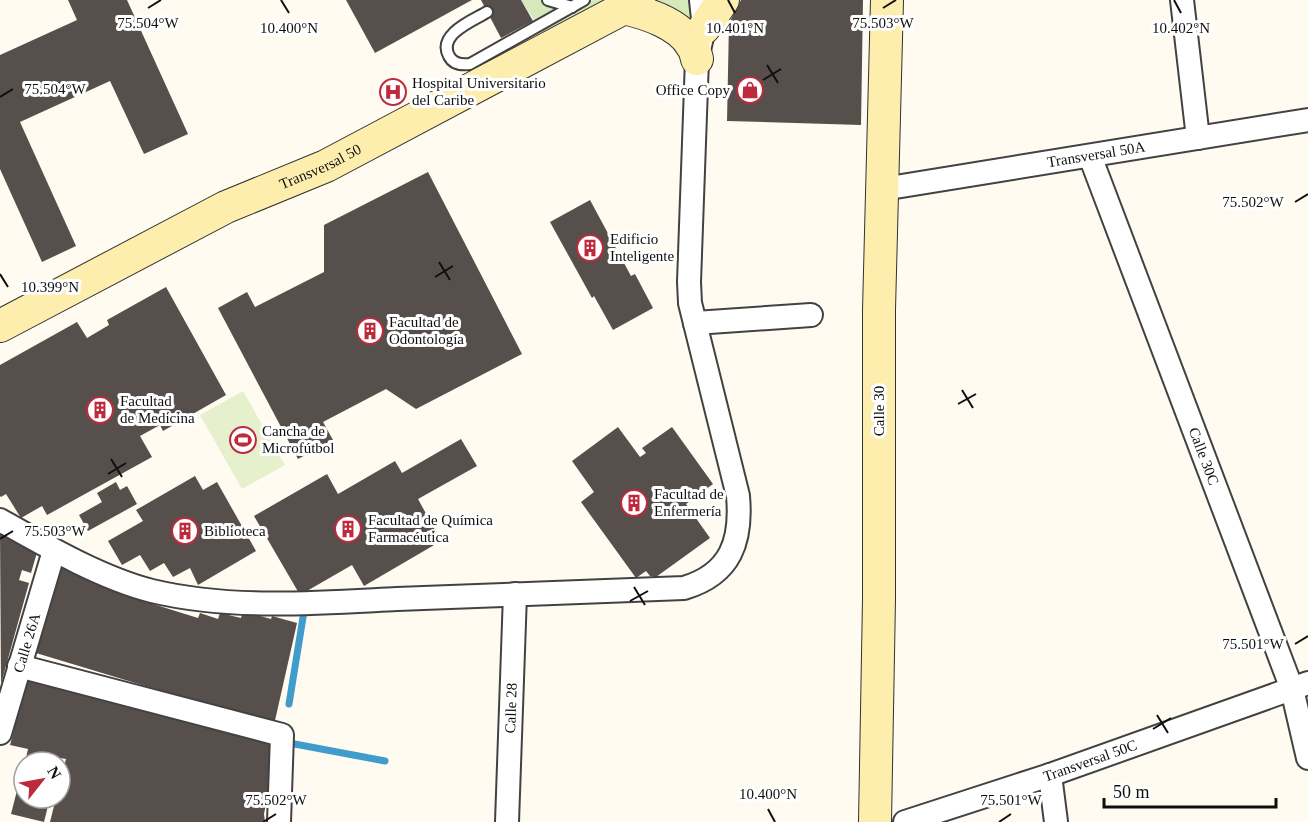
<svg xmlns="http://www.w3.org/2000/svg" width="1308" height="822" font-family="'Times New Roman',serif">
  <rect width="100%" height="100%" fill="#fffbf1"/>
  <!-- green -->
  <g fill="#d6e9bb">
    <path d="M521,0H608L543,34Z"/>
    <path d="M656,0H692L697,29L648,4Z"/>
  </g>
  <!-- pitch -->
  <path fill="#e6f0cd" d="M243,391L285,465L242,489L200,415Z"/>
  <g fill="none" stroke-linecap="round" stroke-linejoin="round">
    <!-- stream -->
    <g stroke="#409cca" stroke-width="7">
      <path d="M289,704L305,605"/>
      <path d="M284,742L385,761"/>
    </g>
  </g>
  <!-- building -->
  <g fill="#574f4b">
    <path d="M68,0H127L188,134L144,154L110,81L20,122L76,246L42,262L0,169V55L77,20Z"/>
    <path d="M346,0H472L375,53Z"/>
    <path d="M481,0H521L533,21L501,38Z"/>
    <path d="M741,0H863L861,125L727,121L729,23Z"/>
    <path d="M428,172L522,354L416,409L386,389L323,422L333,440L298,459L218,308L247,292L255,307L324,272V225Z"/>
    <path d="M590,200L631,276L635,274L653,308L613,330L594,296L592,298L550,222Z"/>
    <path d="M166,287L226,395L163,431L160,425L140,436L152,457L47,515L42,506L21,518L6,494L1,497L0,496V365L77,322L87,338L109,325L107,320Z"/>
    <path d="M618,427L640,457L646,453L642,448L672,427L713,484L686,504L710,538L656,577L650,576L646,571L636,578L581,502L594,492L572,461Z"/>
    <path d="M461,439L477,466L418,499L441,541L364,586L352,565L300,595L254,516L327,474L338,494L395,461L402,473Z"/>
    <path d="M195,476L203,490L217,482L256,551L198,585L190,568L173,577L164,563L150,571L140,555L122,565L108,541L143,521L136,510Z"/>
    <path d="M116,482L120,490L127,486L137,504L88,531L79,515L102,502L97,493Z"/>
    <path d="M0,531L38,549L31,573L22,570L19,580L29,583L1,684Z"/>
    <path d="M61,566L153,604L198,618L200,613L218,619L220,613L241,618L243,611L271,619L272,616L297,623L274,725L36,653Z"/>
    <path d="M27,680L277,746L264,814L265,822H50L56,798H60V781L66,759L60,758L59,762H25L28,749L10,745Z"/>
    <path d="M23,767L24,798H50L44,822L11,814Z"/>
  </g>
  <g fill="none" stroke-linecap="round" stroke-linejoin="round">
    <defs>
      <g id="lane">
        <path d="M548,0L572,7"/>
        <path d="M487,12C474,20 437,34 449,56C453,64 462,65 470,64L584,0"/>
      </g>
      <g id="street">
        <path d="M1182,0L1198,138"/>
        <path id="s1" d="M1090,156L1292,689L1308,758"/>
        <path id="s2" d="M883,189L1308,120"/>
        <path d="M695,323L811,315"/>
        <path d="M0,520C46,546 101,578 152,591C232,610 317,603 397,599C493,595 588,592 684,588C731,574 742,541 738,496L690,303L689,282L697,59L704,28L701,0"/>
        <path d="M19,666L282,735L279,822"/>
        <path id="s3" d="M0,733L54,551"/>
        <path d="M1050,775L1056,822"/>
        <path id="s4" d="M507,822L515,594"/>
        <path id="s5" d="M905,822L1050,775L1308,683"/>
      </g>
      <g id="secondary">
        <path d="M623,8C646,13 680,24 692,46C695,50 696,55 697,59"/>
        <path d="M704,28L723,0"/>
        <path id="s6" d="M0,326L226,207L326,166L639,0"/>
        <path d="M875,822L879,599V310L887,0"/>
      </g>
    </defs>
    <!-- lane casing -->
    <use href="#lane" stroke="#424242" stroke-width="14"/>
    <!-- street casing -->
    <use href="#street" stroke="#424242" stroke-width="26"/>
    <!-- secondary casing -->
    <use href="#secondary" stroke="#313131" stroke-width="34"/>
    <!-- lane -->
    <use href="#lane" stroke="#fff" stroke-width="10"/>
    <!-- street -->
    <use href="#street" stroke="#fff" stroke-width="22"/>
    <!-- secondary -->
    <use href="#secondary" stroke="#fdeeae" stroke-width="32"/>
  </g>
  <!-- ticks -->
  <path fill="none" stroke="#0f0f0f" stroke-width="2" d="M281,0L289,13M728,0L735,13M1174,0L1181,13M148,8L161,0M883,8L896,0M767,65L778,83M763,80L781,69M0,97L13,89M1295,202L1308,194M439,262L450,280M0,274L8,287M435,277L453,266M962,390L973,408M958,404L976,394M111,459L122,477M108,474L126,463M0,539L13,531M634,587L645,605M630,601L648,591M1295,644L1308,636M1157,715L1168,733M1153,729L1171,718M768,809L775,822M263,822L276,814M999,822L1011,814"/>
  <!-- icons -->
  <defs>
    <symbol id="shop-ring" viewBox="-11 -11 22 22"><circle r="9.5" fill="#fff" stroke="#bc2a3b" stroke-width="1.5"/><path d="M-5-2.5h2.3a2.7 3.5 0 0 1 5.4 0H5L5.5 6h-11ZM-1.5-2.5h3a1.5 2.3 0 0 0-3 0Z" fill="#bc2a3b"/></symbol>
    <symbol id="hospital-ring" viewBox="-11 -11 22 22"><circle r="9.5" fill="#fff" stroke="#bc2a3b" stroke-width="1.5"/><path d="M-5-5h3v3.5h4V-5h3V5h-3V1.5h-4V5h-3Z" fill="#bc2a3b"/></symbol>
    <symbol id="building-ring" viewBox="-11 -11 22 22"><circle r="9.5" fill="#fff" stroke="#bc2a3b" stroke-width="1.5"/><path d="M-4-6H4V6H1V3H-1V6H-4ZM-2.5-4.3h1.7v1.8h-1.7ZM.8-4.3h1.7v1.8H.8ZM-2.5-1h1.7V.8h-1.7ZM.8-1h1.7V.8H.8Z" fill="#bc2a3b"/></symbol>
    <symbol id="stadium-ring" viewBox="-11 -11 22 22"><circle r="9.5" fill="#fff" stroke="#bc2a3b" stroke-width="1.5"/><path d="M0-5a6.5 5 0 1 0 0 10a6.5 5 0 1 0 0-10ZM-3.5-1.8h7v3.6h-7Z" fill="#bc2a3b"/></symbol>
  </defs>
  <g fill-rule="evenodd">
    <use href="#shop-ring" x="735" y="75" width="30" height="30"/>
    <use href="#hospital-ring" x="378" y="77" width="30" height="30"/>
    <use href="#building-ring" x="575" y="233" width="30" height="30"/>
    <use href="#building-ring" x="355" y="316" width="30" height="30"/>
    <use href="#building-ring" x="85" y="395" width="30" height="30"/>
    <use href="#stadium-ring" x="228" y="425" width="30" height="30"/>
    <use href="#building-ring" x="619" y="488" width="30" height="30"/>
    <use href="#building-ring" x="333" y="514" width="30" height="30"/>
    <use href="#building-ring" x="170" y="516" width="30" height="30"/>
  </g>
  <g text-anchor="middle" stroke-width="6" stroke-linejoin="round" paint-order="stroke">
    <!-- poi labels -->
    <g font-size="15" fill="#0f0f0f" stroke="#fff" text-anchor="start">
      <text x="412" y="88">Hospital Universitario<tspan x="412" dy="17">del Caribe</tspan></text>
      <text x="730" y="95" text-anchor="end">Office Copy</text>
      <text x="610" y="244">Edificio<tspan x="610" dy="17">Inteligente</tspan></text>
      <text x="389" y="327">Facultad de<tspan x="389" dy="17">Odontología</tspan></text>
      <text x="120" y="406">Facultad<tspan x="120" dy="17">de Medicina</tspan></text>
      <text x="262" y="436">Cancha de<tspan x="262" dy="17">Microfútbol</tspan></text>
      <text x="654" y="499">Facultad de<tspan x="654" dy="17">Enfermería</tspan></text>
      <text x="368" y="525">Facultad de Química<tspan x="368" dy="17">Farmacéutica</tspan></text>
      <text x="204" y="536">Biblioteca</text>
    </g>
    <!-- street labels -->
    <g font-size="15" fill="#0f0f0f" stroke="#fff">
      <text dy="5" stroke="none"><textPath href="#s2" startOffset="216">Transversal 50A</textPath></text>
      <text dy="5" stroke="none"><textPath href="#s6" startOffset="358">Transversal 50</textPath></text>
      <text transform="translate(879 411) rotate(-90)" y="5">Calle 30</text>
      <text dy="5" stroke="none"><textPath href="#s1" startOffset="321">Calle 30C</textPath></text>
      <text dy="5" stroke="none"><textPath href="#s3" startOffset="94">Calle 26A</textPath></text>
      <text dy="5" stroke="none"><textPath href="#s4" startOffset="114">Calle 28</textPath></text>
      <text dy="5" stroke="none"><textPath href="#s5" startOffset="195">Transversal 50C</textPath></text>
    </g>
  </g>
  <g font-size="15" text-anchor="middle" fill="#0f0f0f" stroke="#fff" stroke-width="6" stroke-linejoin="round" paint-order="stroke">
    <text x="148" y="28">75.504°W</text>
    <text x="883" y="28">75.503°W</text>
    <text x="289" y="33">10.400°N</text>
    <text x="735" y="33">10.401°N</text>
    <text x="1181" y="33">10.402°N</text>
    <text x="55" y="94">75.504°W</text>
    <text x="1253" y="207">75.502°W</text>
    <text x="50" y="292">10.399°N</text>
    <text x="55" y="536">75.503°W</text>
    <text x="1253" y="649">75.501°W</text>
    <text x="768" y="799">10.400°N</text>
    <text x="276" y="805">75.502°W</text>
    <text x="1011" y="805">75.501°W</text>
  </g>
  <!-- north arrow -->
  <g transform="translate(42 780) rotate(59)"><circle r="28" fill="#ffffff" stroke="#9f9f9f" stroke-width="1.5"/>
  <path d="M0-4.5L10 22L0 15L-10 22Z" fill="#bc2a3b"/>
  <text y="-9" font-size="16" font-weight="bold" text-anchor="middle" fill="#0f0f0f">N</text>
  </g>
  <!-- scale -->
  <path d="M1104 798v9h172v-9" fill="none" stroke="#0f0f0f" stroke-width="3"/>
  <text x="1113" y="798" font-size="18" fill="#0f0f0f" stroke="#ffffff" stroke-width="4.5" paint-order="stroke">50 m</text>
</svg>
